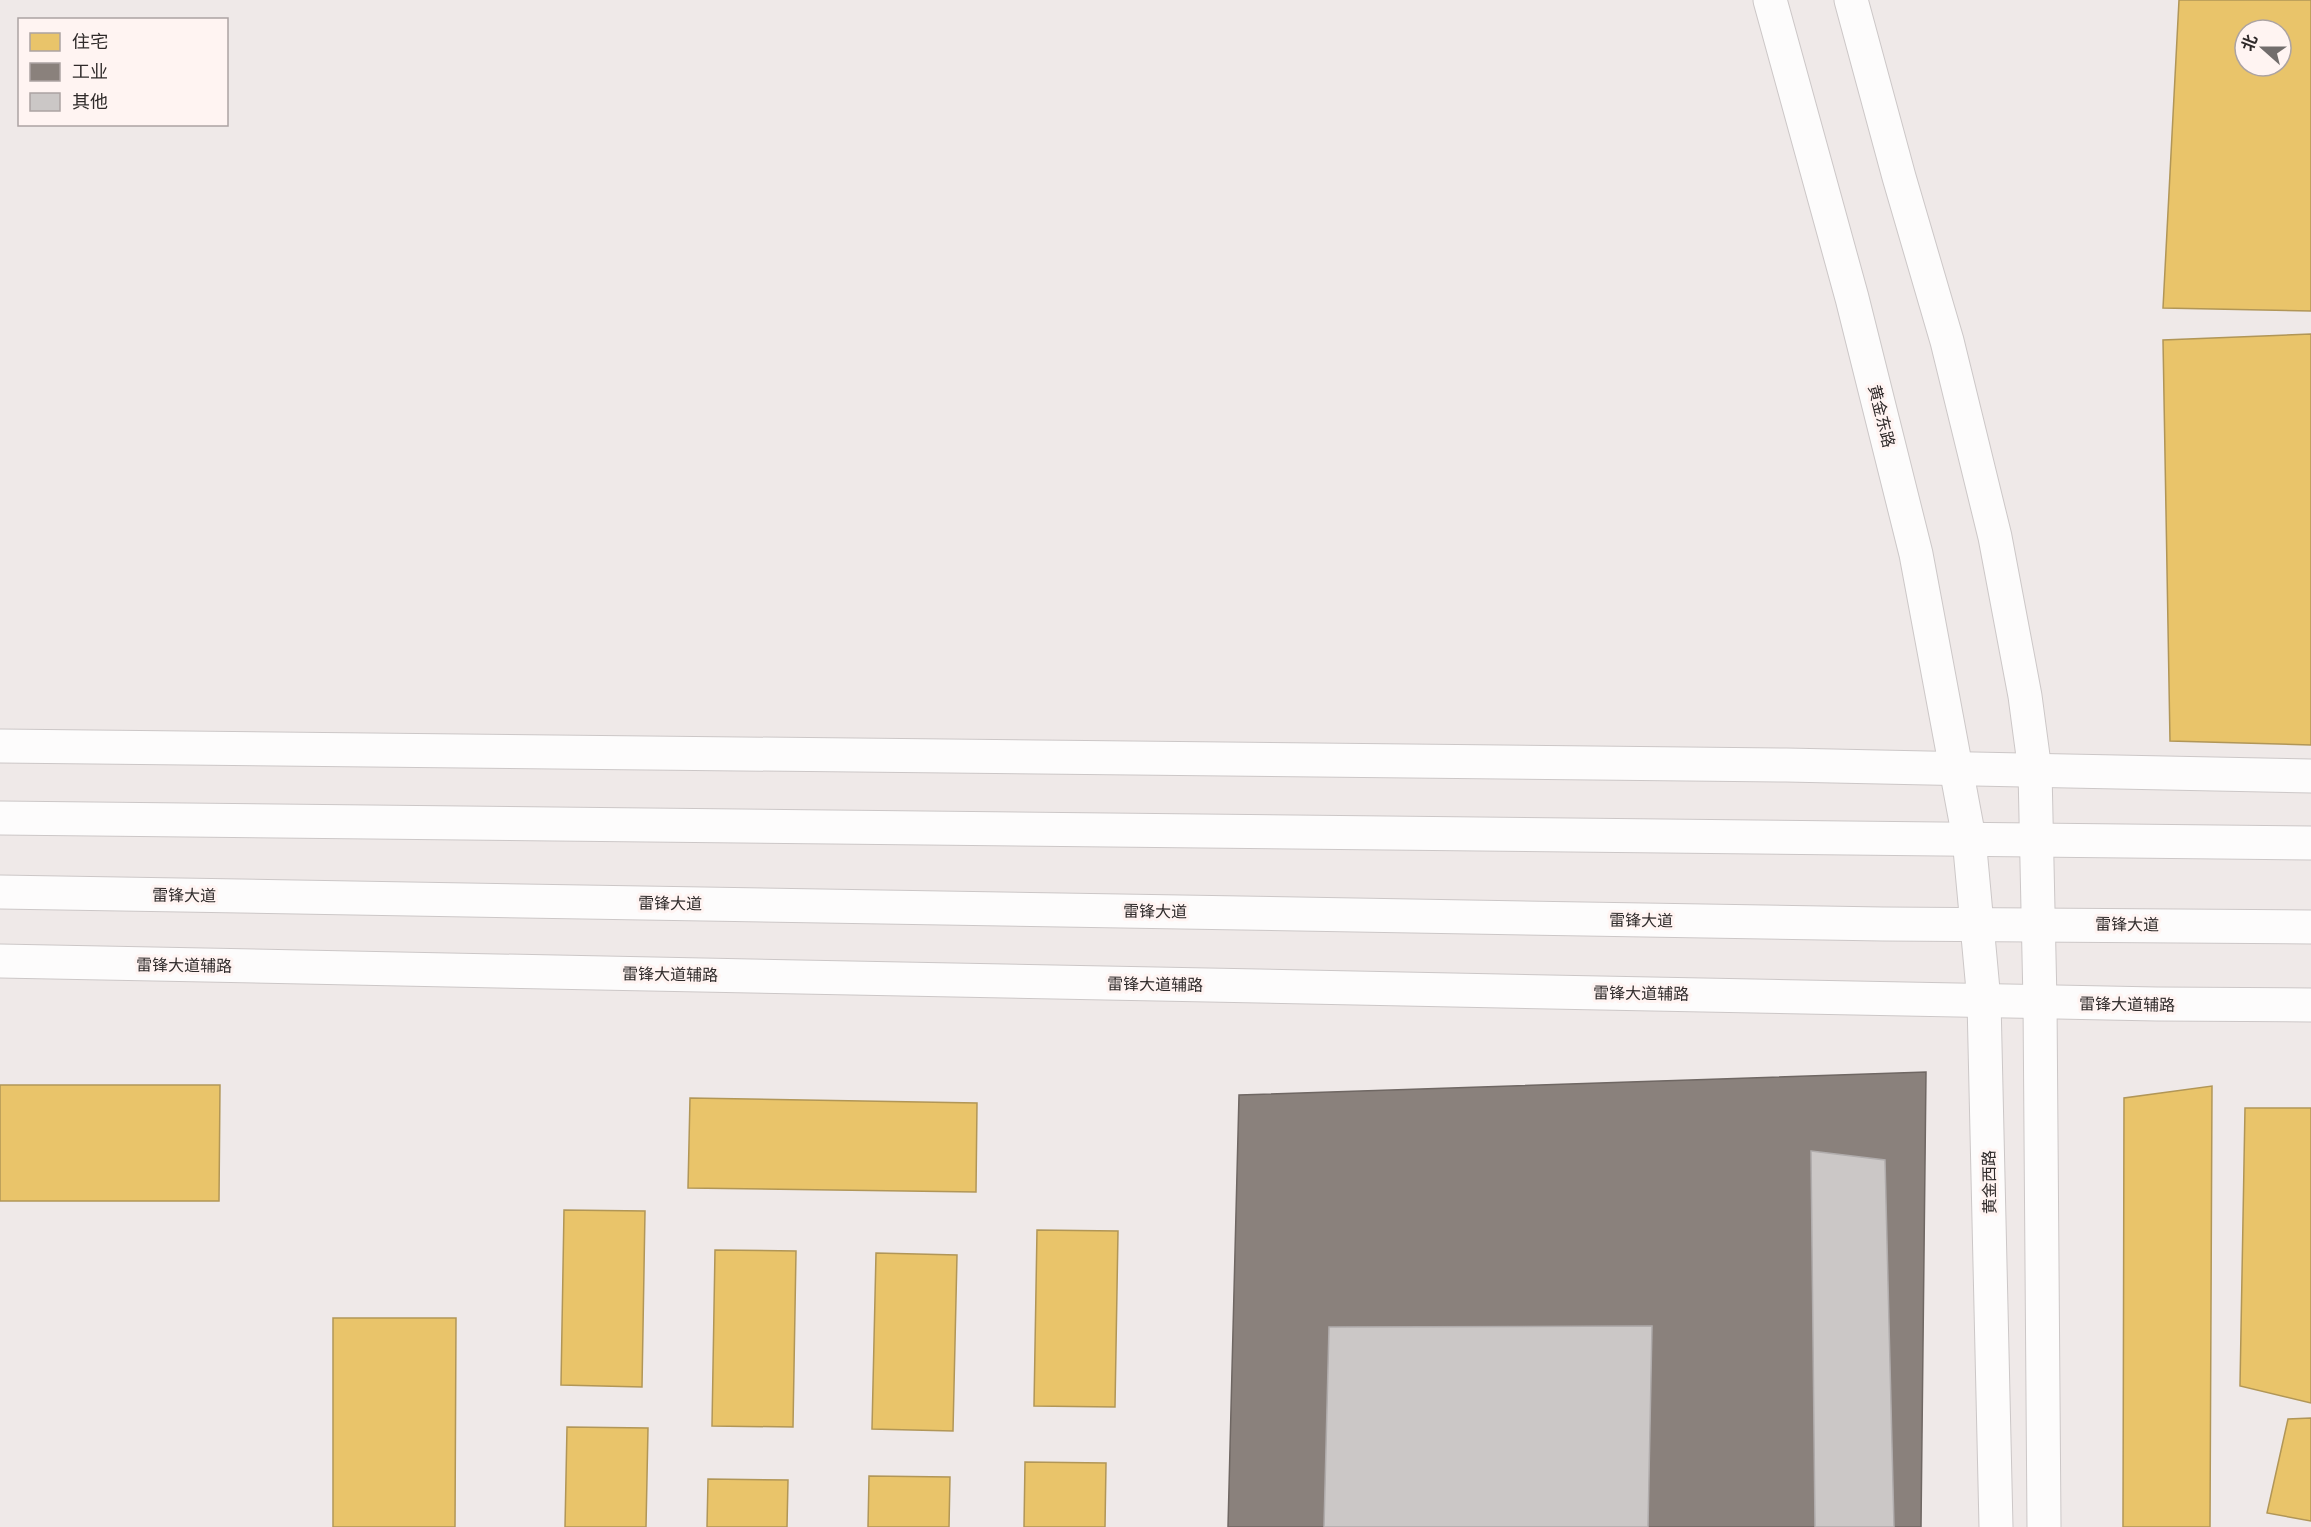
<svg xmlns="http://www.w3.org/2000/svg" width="2311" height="1527" font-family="'Titillium Web','Noto Sans SC',sans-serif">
  <rect width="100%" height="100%" fill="#efe9e8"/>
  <!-- homes -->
  <g fill="#e9c46a" stroke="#b19657" stroke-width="1.5" fill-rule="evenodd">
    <path d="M2179,0H2311V311L2163,308ZM2245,30H2281V66H2245Z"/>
    <path d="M2311,334V745L2170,741L2163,340Z"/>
    <path d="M0,1085H220L219,1201H0Z"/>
    <path d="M2212,1086L2210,1527H2123L2124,1098Z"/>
    <path d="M690,1098L977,1103L976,1192L688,1188Z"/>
    <path d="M2245,1108H2311V1403L2240,1386Z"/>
    <path d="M564,1210L645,1211L642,1387L561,1385Z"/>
    <path d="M1037,1230L1118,1231L1115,1407L1034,1406Z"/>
    <path d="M715,1250L796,1251L793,1427L712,1426Z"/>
    <path d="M876,1253L957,1255L953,1431L872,1429Z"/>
    <path d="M333,1318H456L455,1527H333Z"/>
    <path d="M2311,1418V1521L2267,1513L2288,1419Z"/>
    <path d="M567,1427L648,1428L646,1527H565Z"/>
    <path d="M1025,1462L1106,1463L1105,1527H1024Z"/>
    <path d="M869,1476L950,1477L949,1527H868Z"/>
    <path d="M708,1479L788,1480L787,1527H707Z"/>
  </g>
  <!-- industry -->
  <path fill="#8a817c" stroke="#6f6763" stroke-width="1.5" d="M1926,1072L1921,1527H1228L1239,1095Z"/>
  <!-- building -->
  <g fill="#cbc7c6" stroke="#b0acac" stroke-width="1.5">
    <path d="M1811,1151L1885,1160L1894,1527H1815Z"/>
    <path d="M1652,1326L1648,1527H1324L1329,1327Z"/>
  </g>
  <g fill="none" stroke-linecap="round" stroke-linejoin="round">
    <defs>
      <g id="tertiary">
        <path d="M0,746L1786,765L2311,776"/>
        <path d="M0,961L2157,1004L2311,1005"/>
      </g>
      <g id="primary">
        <path d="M1770,0L1852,298L1916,554L1969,838L1984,1001L1996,1527"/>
        <path d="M1851,0L1899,177L1947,341L1995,537L2025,696L2035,771L2040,1002L2044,1527"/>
        <path d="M0,818L2311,843"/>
        <path d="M0,892L1883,924L2311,927"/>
      </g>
    </defs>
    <!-- tertiary casing -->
    <use href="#tertiary" stroke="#ccc7c7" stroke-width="35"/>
    <!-- primary casing -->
    <use href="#primary" stroke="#ccc7c7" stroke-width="35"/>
    <!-- tertiary -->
    <use href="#tertiary" stroke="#fdfcfc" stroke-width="33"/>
    <!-- primary -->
    <use href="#primary" stroke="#fdfcfc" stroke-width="33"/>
  </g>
  <g text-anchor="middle" stroke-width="6" stroke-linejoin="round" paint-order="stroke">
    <!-- street labels -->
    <g font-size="16" fill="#2f2a2a" stroke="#fff4f2">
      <text transform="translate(1882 416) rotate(76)" y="6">黄金东路</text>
      <text transform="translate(184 895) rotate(1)" y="6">雷锋大道</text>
      <text transform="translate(670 903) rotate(1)" y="6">雷锋大道</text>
      <text transform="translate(1155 911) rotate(1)" y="6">雷锋大道</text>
      <text transform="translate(1641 920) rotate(1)" y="6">雷锋大道</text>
      <text transform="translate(2127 924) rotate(1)" y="6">雷锋大道</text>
      <text transform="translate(184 965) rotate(1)" y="6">雷锋大道辅路</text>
      <text transform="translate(670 974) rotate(1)" y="6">雷锋大道辅路</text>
      <text transform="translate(1155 984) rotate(1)" y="6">雷锋大道辅路</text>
      <text transform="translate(1641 993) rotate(1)" y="6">雷锋大道辅路</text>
      <text transform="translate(2127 1004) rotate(1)" y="6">雷锋大道辅路</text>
      <text transform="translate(1989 1182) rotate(-91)" y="6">黄金西路</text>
    </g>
  </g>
  <!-- legend -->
  <rect x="18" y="18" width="210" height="108" fill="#fff4f2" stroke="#aca3a2" stroke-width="1.5"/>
  <rect x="30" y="33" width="30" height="18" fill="#e9c46a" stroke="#aca3a2" stroke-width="1.5"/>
  <text x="72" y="48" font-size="18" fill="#2f2a2a">住宅</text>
  <rect x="30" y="63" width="30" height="18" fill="#8a817c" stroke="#aca3a2" stroke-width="1.5"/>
  <text x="72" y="78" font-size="18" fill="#2f2a2a">工业</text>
  <rect x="30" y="93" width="30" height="18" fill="#cbc7c6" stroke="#aca3a2" stroke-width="1.5"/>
  <text x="72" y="108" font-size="18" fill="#2f2a2a">其他</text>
  <!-- north arrow -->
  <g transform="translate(2263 48) rotate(291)"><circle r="28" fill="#fff4f2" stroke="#aca3a2" stroke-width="1.5"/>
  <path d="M0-4.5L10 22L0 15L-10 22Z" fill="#726d6c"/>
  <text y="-9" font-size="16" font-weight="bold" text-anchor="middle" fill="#2f2a2a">北</text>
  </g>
</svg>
